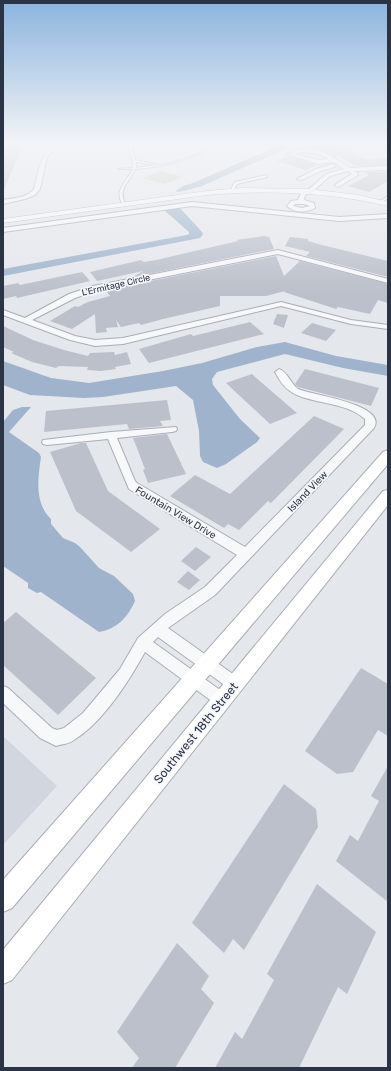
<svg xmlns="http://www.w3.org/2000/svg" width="391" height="1071" font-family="Rubik,sans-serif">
  <rect width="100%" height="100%" fill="#e4e7ec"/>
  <!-- built -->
  <path fill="#d2d6de" d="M3,736L57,786L3,845Z"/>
  <!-- green -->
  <path fill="#c9d6c5" d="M160,171L184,177L165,184L142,178Z"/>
  <!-- water -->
  <g fill="#9fb4cc">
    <path d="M287,142H301L202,186C193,188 186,191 177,192L176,191L183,186L193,183Z"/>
    <path d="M179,207L202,232L203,234L200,238L3,276V269L187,235L189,234V232L164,210Z"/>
    <path d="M285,342L336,356L388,365V376L343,368L285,354L217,372L212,379L213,385L240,419L260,438L257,442L226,464L217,468L203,462L200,456L199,431L193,400L176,386L103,397L84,398L30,395L3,385V361L51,378L89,383L163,371L202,363L257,347Z"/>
    <path d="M22,407H31L9,432L39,453L41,457C38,477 34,503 51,519V524L63,538L75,543L80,547L99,568L114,576L133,594L135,601C128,617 117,629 99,632L41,592L37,593L28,588V583L3,566V422L13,410Z"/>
  </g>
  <!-- building -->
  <g fill="#bbc0ca">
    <path d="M8,142H24L3,192V154Z"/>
    <path d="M325,142H333L340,146L357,148L349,151L367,160L388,158V165L355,166L339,156L335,157L326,152L310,148L312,144L324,145Z"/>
    <path d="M289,156L317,165L306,170L277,161Z"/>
    <path d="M365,172H388V181L369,192L348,186L369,175Z"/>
    <path d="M264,236L269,237L274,249L133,277L143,271L97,281L90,272L141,260L144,262L156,260L238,241L236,240Z"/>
    <path d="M290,237L308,239V241L322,245L388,261V277L306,256L310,252L285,246Z"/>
    <path d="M276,256L284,276L300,261L388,284V303L378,300L370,314L338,307L336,309L284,292L285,291L266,296H220V306L163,319L141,325L139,323L121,327L116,320L118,327L106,328L107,332L96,333L95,314L72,329L50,321L75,306L78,307L88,302L110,296L106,291L110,289Z"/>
    <path d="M82,272L90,281L17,298L16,296L3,299V286L18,283L20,285Z"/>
    <path d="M277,314L288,315L284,328L273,324Z"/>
    <path d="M250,322L264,334L149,363L139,349L191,334L193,336Z"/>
    <path d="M312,323L336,330L326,341L301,333Z"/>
    <path d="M3,326L33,340L64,350L88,356L90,353L114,352L115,355L127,352L131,364L115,367L116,369L101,371L87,370L88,367L59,366L56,368L32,362L11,353L14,352L3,347Z"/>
    <path d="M305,369L379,388L371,406L298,387L295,384Z"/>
    <path d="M252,374L255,377L297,413L270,424L226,383Z"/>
    <path d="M167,400L171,420L160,421L163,426L129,429L127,424L44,432L46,411Z"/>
    <path d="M314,416L344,429L271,503L268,501L239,530L228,524L224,528L170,496L195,475L230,494Z"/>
    <path d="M167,434L186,474L148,483L143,470L145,469L133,438Z"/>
    <path d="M81,443H86L108,491L160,529L131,552L76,511L50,452Z"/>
    <path d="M196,547L211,557L195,571L181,561Z"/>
    <path d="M188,571L200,580L189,590L177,582Z"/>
    <path d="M16,612L96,678L58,715L3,665V623Z"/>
    <path d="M361,668L388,684V736L378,730L353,772L337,774L305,751Z"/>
    <path d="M388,766V902L336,861L350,835L358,841L379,801L371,796Z"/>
    <path d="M284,784L316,809L318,827L244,950L233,939L224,953L192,923Z"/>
    <path d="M317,884L376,932L347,994L338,987L299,1068H215L235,1032L242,1039L274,980L267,974Z"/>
    <path d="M177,943L209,976L201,989L214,1003L175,1068H132L139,1058L117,1032Z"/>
  </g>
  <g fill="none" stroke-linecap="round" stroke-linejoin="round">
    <defs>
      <g id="service">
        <path d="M129,142H131L132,149L135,160L159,165L171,163L196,155L218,142H221C195,159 166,167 135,169C129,184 118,186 125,204L124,205C112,192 127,181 133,169H118L133,168C134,159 128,152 129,142ZM136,162L156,165L136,168Z"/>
        <path d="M266,175L267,177L237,184L233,191L231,190L233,185L235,182Z"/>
        <path d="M388,196V198L381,203L379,202Z"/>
      </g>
      <g id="minor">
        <path d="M61,142H67L52,152L47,157L40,189L35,195L25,199L3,204V200C14,198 27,198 34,189C41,164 38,156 61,142Z"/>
        <path d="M369,142L388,144V146L371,143Z"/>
        <path d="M311,149L326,153L350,168L388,166V170L354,171L358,173V175L338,187L335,185L336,184L352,174L348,171L330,176L312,192L305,195L304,200L314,203L315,208C306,213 295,213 287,206L291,201L298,200L301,193L308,190L326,174L344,169L333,162L319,164L287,154L298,150ZM302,152L318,154L329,159L319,160L294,154ZM295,204H304L310,206L302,208L293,206Z"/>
        <path d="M333,164L336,166L335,167L320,171L302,180L297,179L316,169Z"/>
        <path d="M192,202L339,217L388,214V218L339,221L192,206L3,232V228Z"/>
        <path d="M278,250L388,279V283L278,254L98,290L75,298L32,320L75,336L95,340L123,338L281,302L351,320L388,325V329L351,324L281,306L123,344L95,346L70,340L3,315V310L25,318L69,294L93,286Z"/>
        <path d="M279,369C287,371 291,384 298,389C311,395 388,404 374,428L215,595L168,628L240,679L242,684L240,689L235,691L230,689L158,637L153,642L227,695L230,700L227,705L222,707L217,705L145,652C129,681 103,722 74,740C69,744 62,744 56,746L40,738L3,703V686L8,688L52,728L57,730L64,728L83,713L120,669L138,638L165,614L205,587L237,555L129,489L108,439L47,445L43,444L42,442L43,440L111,432L176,427L177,429L176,431L172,432L117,438L135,481L137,483L245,547L365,425V419C343,400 310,405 290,391C283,387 279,379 275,372Z"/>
      </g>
      <path id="tertiary" d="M241,188L309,189L358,195L388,202V206C328,192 268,190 207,195L3,223V219L207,191Z"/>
      <g id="secondary">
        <path d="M388,450V464L12,908L3,912V880L383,452Z"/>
        <path d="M388,490V505L12,980L3,984V950L383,491Z"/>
      </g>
    </defs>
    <!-- service casing -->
    <use href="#service" stroke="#a9aeb7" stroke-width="2"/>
    <!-- minor casing -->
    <use href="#minor" stroke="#a9aeb7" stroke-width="2"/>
    <!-- tertiary casing -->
    <use href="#tertiary" stroke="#a9aeb7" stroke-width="1"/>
    <!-- secondary casing -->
    <use href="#secondary" stroke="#a9aeb7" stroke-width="2"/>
    <!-- service -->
    <use href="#service" fill="#f7f8fa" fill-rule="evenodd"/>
    <!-- minor -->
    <use href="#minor" fill="#f7f8fa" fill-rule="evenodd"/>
    <!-- tertiary -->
    <use href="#tertiary" fill="#f7f8fa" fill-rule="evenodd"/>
    <!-- secondary -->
    <use href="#secondary" fill="#fff" fill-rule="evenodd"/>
  </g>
  <!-- sky -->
  <linearGradient id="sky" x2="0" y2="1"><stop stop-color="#8bb4dd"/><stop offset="0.49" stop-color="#f3f4f6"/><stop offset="1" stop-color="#f3f4f6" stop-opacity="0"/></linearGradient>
  <rect width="391" height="292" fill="url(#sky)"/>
  <g text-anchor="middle" stroke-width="3.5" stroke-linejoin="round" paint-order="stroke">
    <!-- far-street labels -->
    <g font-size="9" fill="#2b3445" stroke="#f4f6f9">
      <text transform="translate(116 285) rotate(-13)" y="3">L'Ermitage Circle</text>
    </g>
    <!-- street labels -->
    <g font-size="10" fill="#2b3445" stroke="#f4f6f9">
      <text transform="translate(307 491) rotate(-46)" y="4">Island View</text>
      <text transform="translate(176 512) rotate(31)" y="4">Fountain View Drive</text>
    </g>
    <!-- near-street labels -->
    <g font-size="12" fill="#2b3445" stroke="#f4f6f9">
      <text transform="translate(196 733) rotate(-51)" y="4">Southwest 18th Street</text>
    </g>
  </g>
  <!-- border -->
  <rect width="391" height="1071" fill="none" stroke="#2b3445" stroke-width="8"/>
</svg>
